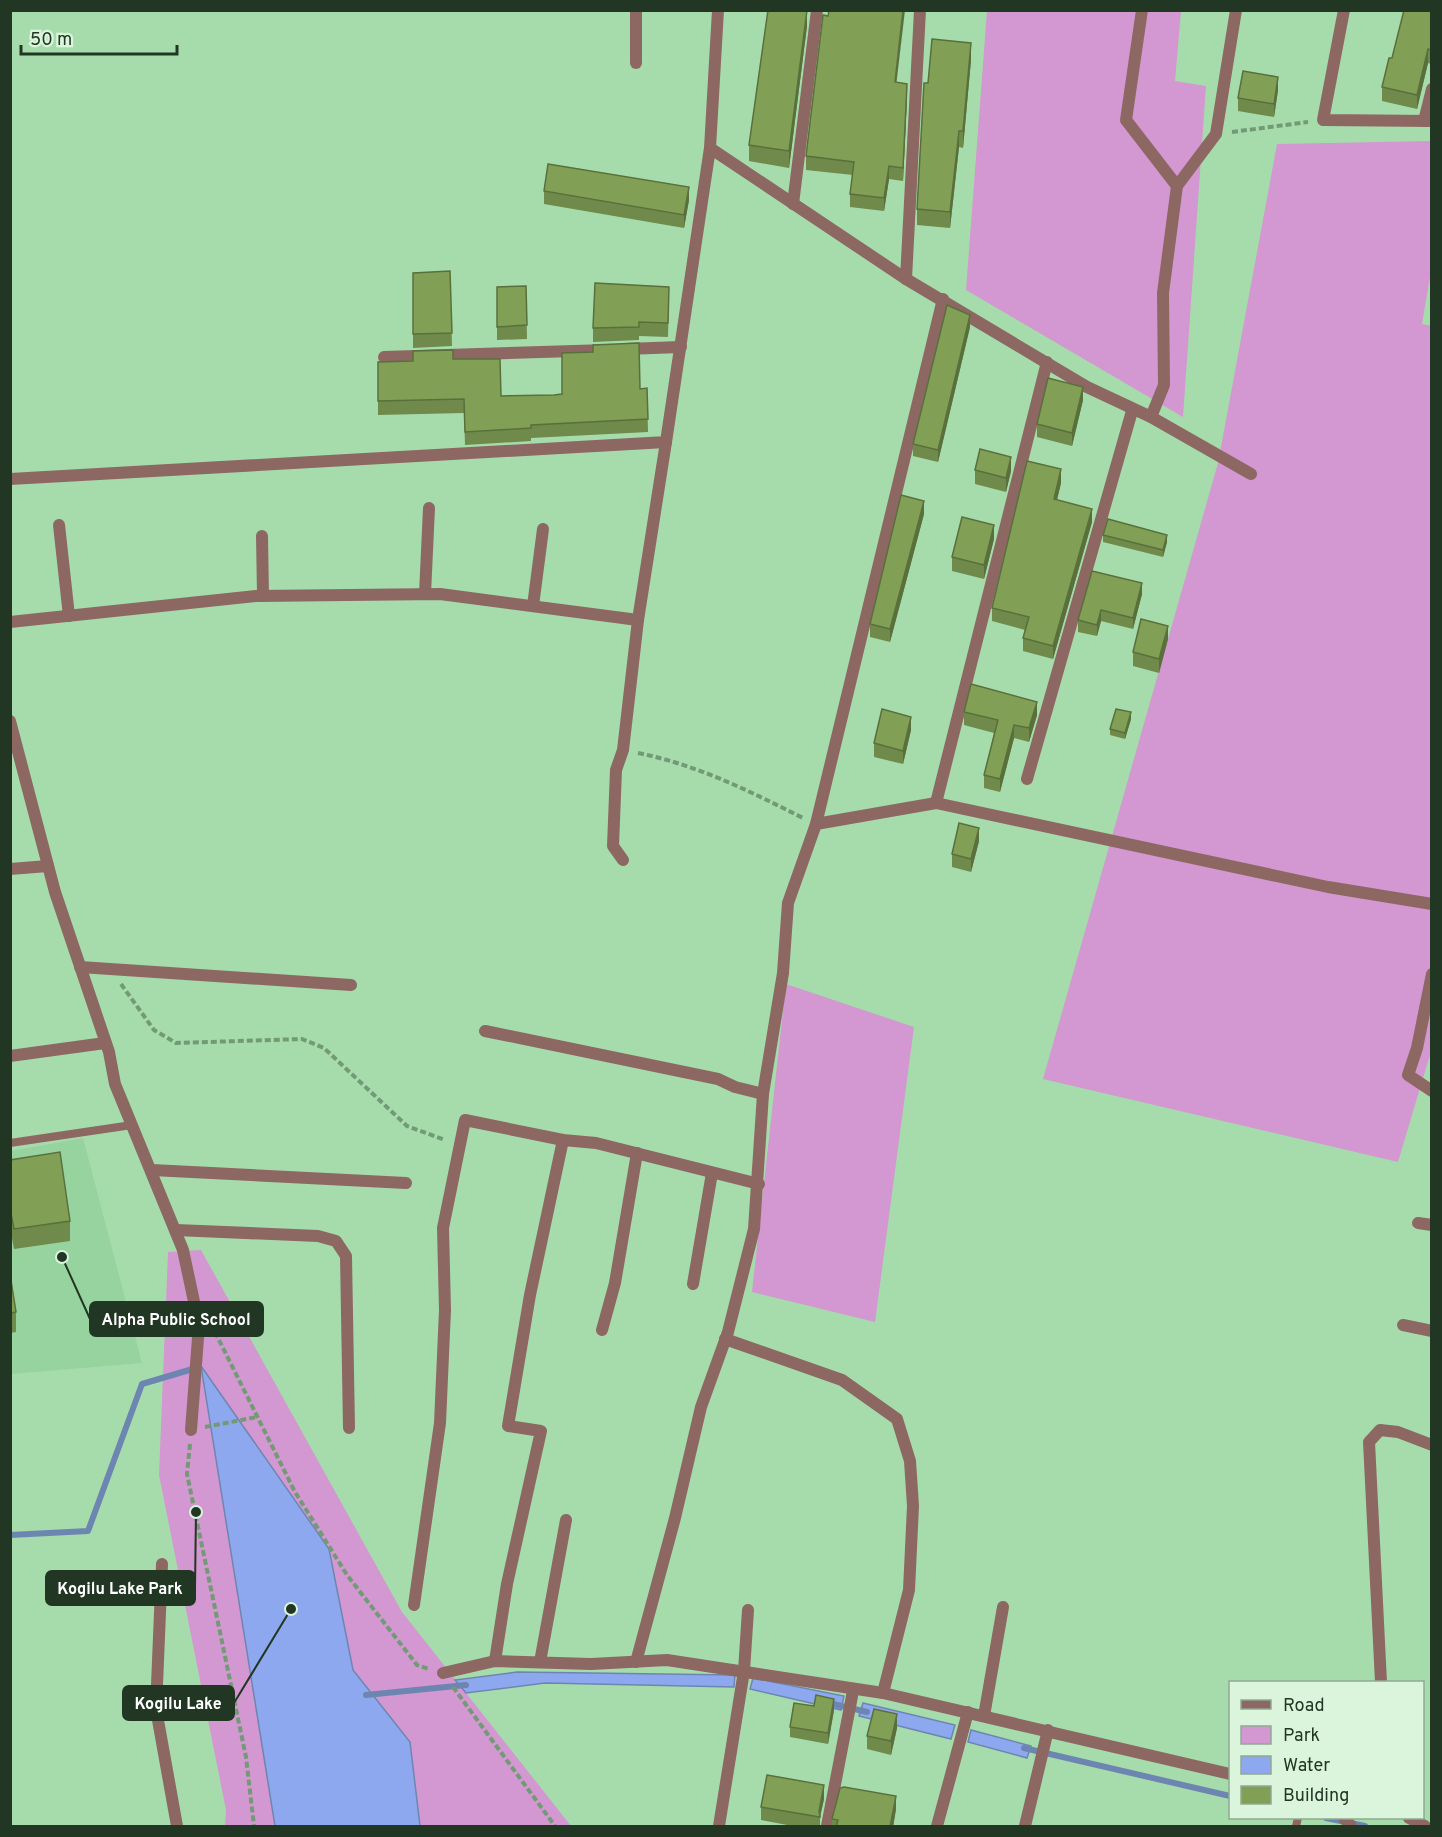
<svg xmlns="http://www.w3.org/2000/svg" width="1442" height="1837" font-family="Overpass,sans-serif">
  <rect width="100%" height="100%" fill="#a6dcac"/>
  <!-- built -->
  <path fill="#97d39e" d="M83,1138L142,1363L11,1374V1151Z"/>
  <!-- green -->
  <g fill="#d397d1">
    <path d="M987,11H1181L1175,81L1206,86L1183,417L966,290Z"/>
    <path d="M1431,141V271L1422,324L1432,326V1048L1398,1162L1043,1079L1218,463L1277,144Z"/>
    <path d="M786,984L914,1027L875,1322L752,1292Z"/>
    <path d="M201,1250L402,1612L571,1826H420L410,1742L353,1670L329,1549L201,1368L275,1820V1826H225L226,1810L159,1475L168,1252Z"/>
  </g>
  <!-- water -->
  <g fill="#8da8ee" stroke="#6d86b1" stroke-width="1.5">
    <path d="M201,1366L329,1549L353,1670L410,1742L420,1826H275Z"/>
    <path d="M517,1672L735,1675L734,1687L545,1683L466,1693L455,1680Z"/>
    <path d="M753,1678L844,1696L841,1710L750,1689Z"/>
    <path d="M863,1703L955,1725L951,1739L859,1716Z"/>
    <path d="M971,1730L1031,1746L1027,1758L968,1742Z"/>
  </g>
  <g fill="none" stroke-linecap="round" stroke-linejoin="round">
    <!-- stream -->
    <g stroke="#6d86b1" stroke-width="6">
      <path d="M10,1535L88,1531L142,1384L196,1368"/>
      <path d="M366,1695L466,1685"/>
      <path d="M833,1704L867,1712"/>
      <path d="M1024,1748L1230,1796"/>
      <path d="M1326,1818L1365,1826"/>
    </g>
    <!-- path -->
    <g stroke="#719a75" stroke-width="4" stroke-dasharray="6 3" stroke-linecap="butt">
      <path d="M1232,132L1308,122"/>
      <path d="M638,753C698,765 749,791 803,818"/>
      <path d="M121,984L154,1030L176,1043L302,1039L324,1048L407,1126L445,1140"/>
      <path d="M215,1332L295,1492L347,1575L417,1665L429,1669"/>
      <path d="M205,1427L257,1417"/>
      <path d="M190,1444L187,1474L246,1757L254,1826"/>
      <path d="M453,1687L555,1826"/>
    </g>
    <!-- lane -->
    <g stroke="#8d6863" stroke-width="8">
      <path d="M10,1143L132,1125"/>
      <path d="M1296,1826L1298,1818"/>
    </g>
    <!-- street -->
    <g stroke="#8d6863" stroke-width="12">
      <path d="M1142,10L1126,120L1177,186"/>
      <path d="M1344,10L1323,120L1432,121"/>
      <path d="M636,63V10"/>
      <path d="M1424,121L1432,89"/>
      <path d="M710,148L718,10"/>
      <path d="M793,204L817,10"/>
      <path d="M906,279L920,10"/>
      <path d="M625,349L681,347"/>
      <path d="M384,357L607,350"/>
      <path d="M1151,417L1164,385L1163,293L1177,186L1216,134L1236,10"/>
      <path d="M10,479L666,442L710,148L906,279L1087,387L1151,417L1251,474"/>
      <path d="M59,525L69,616"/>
      <path d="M262,536L263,596"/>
      <path d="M425,594L429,508"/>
      <path d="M533,606L543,529"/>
      <path d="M10,622L256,596L440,594L638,620"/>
      <path d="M10,721L55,892L109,1052L115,1084L183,1250L199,1325L191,1430"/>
      <path d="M1027,779L1132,411"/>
      <path d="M936,803L1047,362"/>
      <path d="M816,824L936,803L1328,887L1432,904"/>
      <path d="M623,860L613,846L616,770L623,750L638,620L666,442"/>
      <path d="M10,869L48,866"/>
      <path d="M80,967L351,985"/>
      <path d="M1432,974L1417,1048L1408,1075L1432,1091"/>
      <path d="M485,1031L718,1079L735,1087L763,1094"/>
      <path d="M10,1056L105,1043"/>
      <path d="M152,1170L406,1183"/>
      <path d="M1418,1223L1432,1225"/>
      <path d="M176,1230L318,1236L336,1241L346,1256L349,1428"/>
      <path d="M693,1284L712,1173"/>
      <path d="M1403,1325L1432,1331"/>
      <path d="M602,1330L615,1283L637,1153"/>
      <path d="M725,1339L842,1380L897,1419L910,1461L913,1506L909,1590L883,1693"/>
      <path d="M162,1564L156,1709L177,1826"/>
      <path d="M414,1605L440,1423L445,1310L443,1228L465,1120L563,1140L596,1143L759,1184"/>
      <path d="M495,1661L507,1584L541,1431L508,1426L530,1295L563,1140"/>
      <path d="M540,1662L566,1520"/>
      <path d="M636,1662L675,1518L701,1407L728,1332L754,1229L763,1094L783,973L788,903L816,824L943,299"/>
      <path d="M443,1673L495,1661L591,1664L667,1660L883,1693L1230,1774"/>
      <path d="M1381,1682L1369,1442L1380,1430L1398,1432L1432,1445"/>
      <path d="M984,1716L1003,1607"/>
      <path d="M1344,1818L1351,1826"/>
      <path d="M1409,1818L1425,1826"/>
      <path d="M719,1826L744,1671L748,1610"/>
      <path d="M827,1826L853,1691"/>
      <path d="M937,1826L968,1712"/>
      <path d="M1025,1826L1048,1730"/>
    </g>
  </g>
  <!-- wall -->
  <g fill="#6f8a4a">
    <path d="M1431,10V64L1428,63L1417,109L1382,101V87L1392,58Z"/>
    <path d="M828,16L896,82L907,97L903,181L889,179L884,211L850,207V194L853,175L806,170V156Z"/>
    <path d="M807,26L789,168L749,161V145Z"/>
    <path d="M971,60L963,148L959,147L950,228L917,225V209L928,83Z"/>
    <path d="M1278,90L1274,117L1238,111V98Z"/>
    <path d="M544,191L689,200L684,228L544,204Z"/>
    <path d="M450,271L452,346L413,348V273Z"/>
    <path d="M526,286L527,339L497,340V287Z"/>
    <path d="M669,300L668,337L639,336V340L593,342V328Z"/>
    <path d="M970,327L938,462L913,456V444Z"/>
    <path d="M453,359L501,396L554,395L647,388L648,432L531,438V441L465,445L464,413L378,415V362Z"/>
    <path d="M1083,400L1072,446L1037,437V424Z"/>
    <path d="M975,470L1011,471L1006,492L975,484Z"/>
    <path d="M1061,483L1057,500L1092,522L1053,659L1023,651V638L1025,630L992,621V608Z"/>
    <path d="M924,514L890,642L870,637V624Z"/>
    <path d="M1103,535L1167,542L1163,557L1103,542Z"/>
    <path d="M994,539L984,579L952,571V557Z"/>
    <path d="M1092,571L1142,594L1133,629L1101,621L1097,636L1078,632V620Z"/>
    <path d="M1168,639L1159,673L1133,666V652Z"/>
    <path d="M964,712L1037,715L1029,742L1014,738L1000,792L984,788V775L994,733L964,725Z"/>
    <path d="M1131,719L1125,739L1110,735V729Z"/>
    <path d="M911,730L903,764L874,757V743Z"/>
    <path d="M979,841L971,872L952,867V854Z"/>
    <path d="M10,1160L70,1221V1241L14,1249L10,1228Z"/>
    <path d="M10,1274L16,1312V1332L10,1333Z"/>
    <path d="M834,1710L828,1744L790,1737V1727Z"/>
    <path d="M897,1728L891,1755L867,1749V1736Z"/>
    <path d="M824,1799L820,1817V1827H798L761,1820V1807Z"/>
    <path d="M896,1809L893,1827H832V1819Z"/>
  </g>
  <!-- shaded-wall -->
  <g fill="#5a703c">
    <path d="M807,10V26L789,168V151Z"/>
    <path d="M903,10H905L895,95V82Z"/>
    <path d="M971,43V60L963,148V131Z"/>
    <path d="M1428,49V63L1417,109V95Z"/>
    <path d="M1278,77V90L1274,117V104Z"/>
    <path d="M907,84V97L903,181V168Z"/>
    <path d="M959,131V147L950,228V212Z"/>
    <path d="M889,166V179L884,211V198Z"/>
    <path d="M689,187V200L684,228V215Z"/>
    <path d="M970,315V327L938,462V450Z"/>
    <path d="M1083,387V400L1072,446V433Z"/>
    <path d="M1011,457V471L1006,492V478Z"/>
    <path d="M1061,469V483L1054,512V499Z"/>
    <path d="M924,501V514L890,642V629Z"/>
    <path d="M1092,509V522L1053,659V646Z"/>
    <path d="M994,525V539L984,579V565Z"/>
    <path d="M1167,535V542L1163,557V550Z"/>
    <path d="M1142,583V594L1133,629V618Z"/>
    <path d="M1101,610V621L1097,636V625Z"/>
    <path d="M1168,626V639L1159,673V659Z"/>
    <path d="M1037,702V715L1029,742V728Z"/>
    <path d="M1131,712V719L1125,739V733Z"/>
    <path d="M911,717V730L903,764V751Z"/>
    <path d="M1014,725V738L1000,792V779Z"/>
    <path d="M979,828V841L971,872V859Z"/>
    <path d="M834,1699V1710L828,1744V1733Z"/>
    <path d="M897,1714V1728L891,1755V1741Z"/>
    <path d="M824,1785V1799L820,1817L819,1811Z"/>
    <path d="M896,1796V1809L893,1827H890Z"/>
  </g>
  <!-- building -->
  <g fill="#81a056" stroke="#5a703c" stroke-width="1.5">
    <path d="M768,10H807L789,151L749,145Z"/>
    <path d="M829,10H903L895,82L907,84L903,168L889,166L884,198L850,194L854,162L806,156L823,15L828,16Z"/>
    <path d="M1404,10H1431V50L1428,49L1417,95L1382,87L1389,58H1392Z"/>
    <path d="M932,39L971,43L963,131H959L950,212L917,209L924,83H928Z"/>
    <path d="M1243,71L1278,77L1274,104L1238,98Z"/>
    <path d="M548,164L689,187L684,215L544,191Z"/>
    <path d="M450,271L452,333L413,334V273Z"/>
    <path d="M595,283L669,287L668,323L639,322V327L593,328Z"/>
    <path d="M526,286L527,325L497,327V287Z"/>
    <path d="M947,305L970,315L938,450L913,444Z"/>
    <path d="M639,343L640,389L647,388L648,419L531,425V428L465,432L464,399L378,401V362L413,361V351L453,350V359H500L501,396L554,395L562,394V353L593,352V345Z"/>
    <path d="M1048,378L1083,387L1072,433L1037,424Z"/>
    <path d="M980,449L1011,457L1006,478L975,470Z"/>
    <path d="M1027,461L1061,469L1054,499L1092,509L1053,646L1023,638L1029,617L992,608Z"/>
    <path d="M901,495L924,501L890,629L870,624Z"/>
    <path d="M962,517L994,525L984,565L952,557Z"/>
    <path d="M1108,519L1167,535L1163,550L1103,535Z"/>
    <path d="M1092,571L1142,583L1133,618L1101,610L1097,625L1078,620Z"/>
    <path d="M1141,619L1168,626L1159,659L1133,652Z"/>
    <path d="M971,684L1037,702L1029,728L1014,725L1000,779L984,775L998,720L964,712Z"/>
    <path d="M882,709L911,717L903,751L874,743Z"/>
    <path d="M1116,709L1131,712L1125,733L1110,729Z"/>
    <path d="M959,823L979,828L971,859L952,854Z"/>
    <path d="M60,1152L70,1221L14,1229L10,1208V1160Z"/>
    <path d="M10,1274L16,1312L10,1313Z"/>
    <path d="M816,1695L834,1699L828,1733L790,1727L794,1703L814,1706Z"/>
    <path d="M874,1709L897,1714L891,1741L867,1736Z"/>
    <path d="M767,1775L824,1785L819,1811L820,1817L761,1807Z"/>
    <path d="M844,1787L896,1796L890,1827H836L838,1820L832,1819L840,1788Z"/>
  </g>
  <!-- callouts -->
  <path fill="none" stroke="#213623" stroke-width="2" d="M62 1257L90 1319M196 1512L195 1588M291 1609L234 1703"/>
  <g fill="#213623" stroke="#daf5dc" stroke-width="2">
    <circle cx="62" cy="1257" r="6"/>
    <circle cx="196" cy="1512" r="6"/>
    <circle cx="291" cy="1609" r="6"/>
  </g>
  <g fill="#213623" stroke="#213623" stroke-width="2">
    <rect x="90" y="1302" width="173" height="34" rx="6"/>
    <rect x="46" y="1571" width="149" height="34" rx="6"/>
    <rect x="123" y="1686" width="111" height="34" rx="6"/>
  </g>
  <g font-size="16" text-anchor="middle" font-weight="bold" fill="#fff">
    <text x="176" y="1325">Alpha Public School</text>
    <text x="120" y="1594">Kogilu Lake Park</text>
    <text x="178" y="1709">Kogilu Lake</text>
  </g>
  <!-- border -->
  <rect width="1442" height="1837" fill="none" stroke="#213623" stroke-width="24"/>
  <!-- legend -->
  <rect x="1229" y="1681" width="195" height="138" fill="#daf5dc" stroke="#90a992" stroke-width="1.5"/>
  <rect x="1241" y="1700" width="30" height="9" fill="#8d6863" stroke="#90a992" stroke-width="1.5"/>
  <text x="1283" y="1711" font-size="18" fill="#213623">Road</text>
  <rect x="1241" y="1726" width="30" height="18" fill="#d397d1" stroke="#90a992" stroke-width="1.5"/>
  <text x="1283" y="1741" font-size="18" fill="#213623">Park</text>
  <rect x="1241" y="1756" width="30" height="18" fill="#8da8ee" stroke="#90a992" stroke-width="1.5"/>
  <text x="1283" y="1771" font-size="18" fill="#213623">Water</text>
  <rect x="1241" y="1786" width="30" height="18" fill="#81a056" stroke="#90a992" stroke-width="1.5"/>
  <text x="1283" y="1801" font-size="18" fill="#213623">Building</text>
  <!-- scale -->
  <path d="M21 45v9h156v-9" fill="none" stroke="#213623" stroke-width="3"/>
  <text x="30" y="45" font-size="18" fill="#213623" stroke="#daf5dc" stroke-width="4.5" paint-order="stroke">50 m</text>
</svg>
